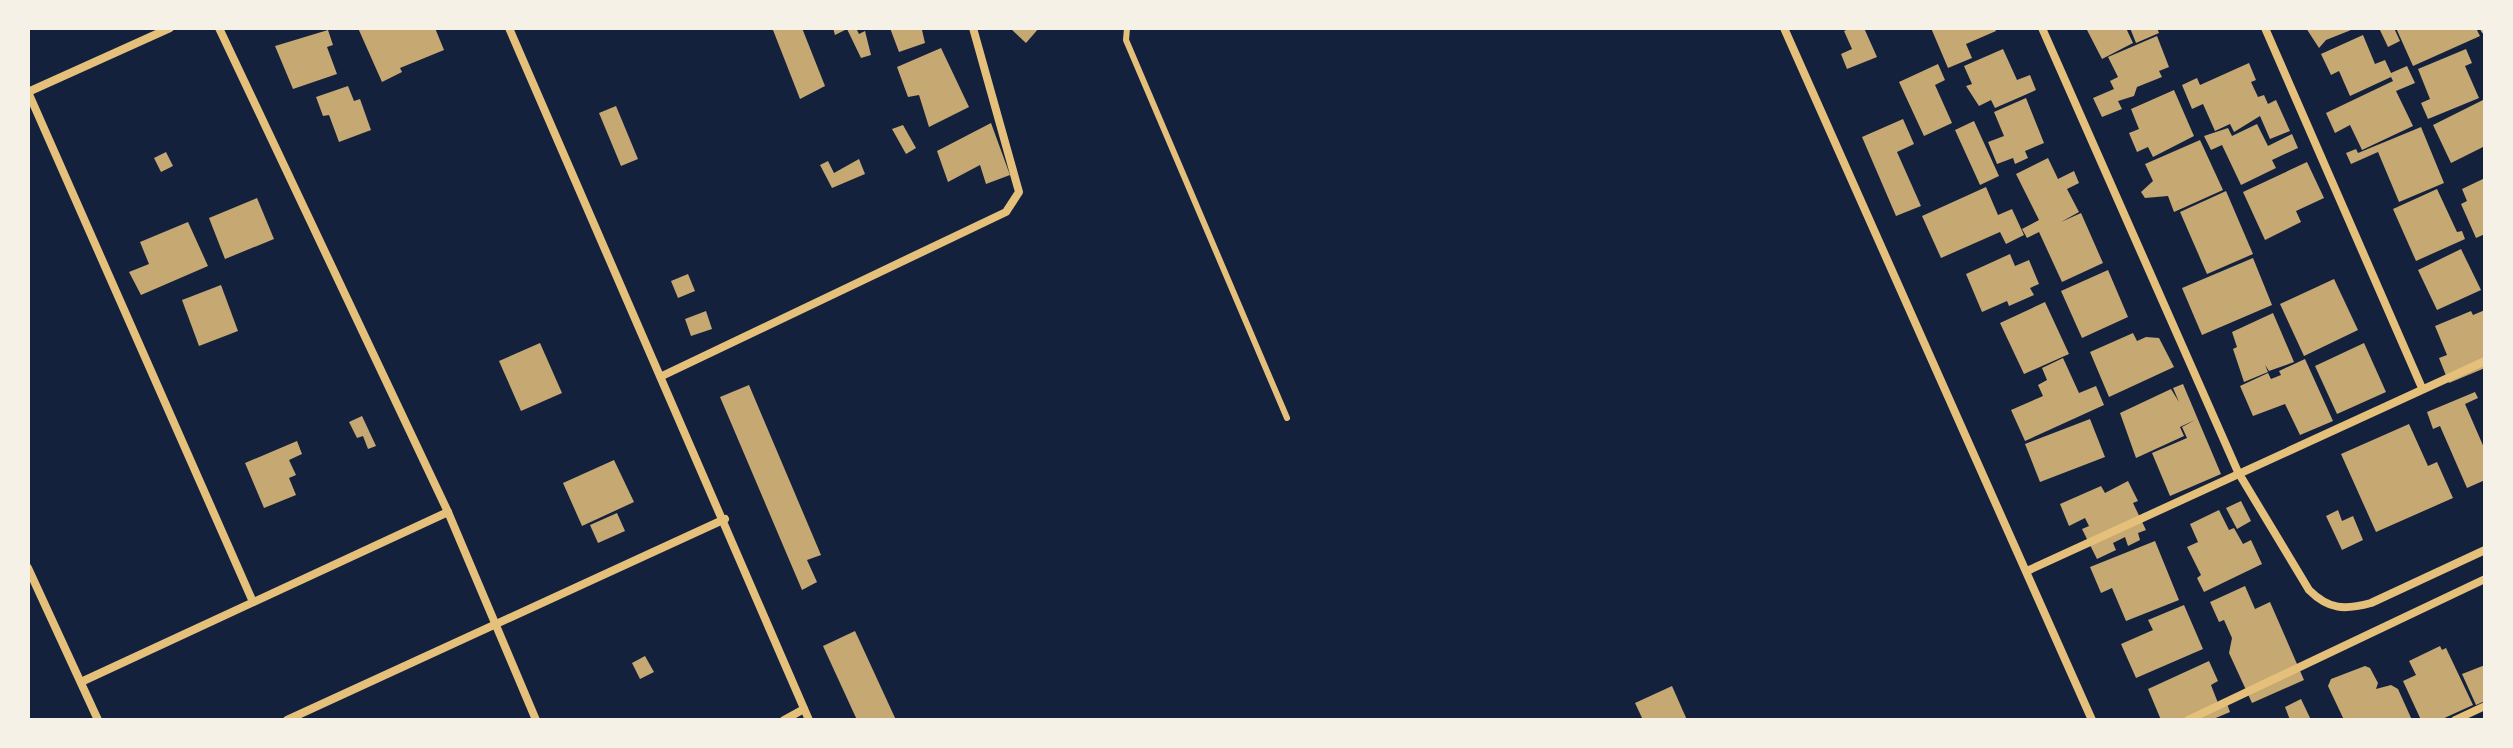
<svg xmlns="http://www.w3.org/2000/svg" width="2513" height="748" font-family="Georgia,serif">
  <rect width="100%" height="100%" fill="#14213d"/>
  <!-- building -->
  <g fill="#c6a872">
    <path d="M358,28H435L444,50L400,68L402,72L382,82Z"/>
    <path d="M777,28H802L825,86L800,99L773,30Z"/>
    <path d="M833,28H856L859,34L865,31L871,55L861,58L847,29L835,35Z"/>
    <path d="M890,28H926L922,30L925,43L899,52Z"/>
    <path d="M1010,28H1039L1026,43Z"/>
    <path d="M1851,28H1864L1877,57L1847,69L1841,54L1852,49L1844,31Z"/>
    <path d="M1931,28H1995L1996,31L1966,44L1972,58L1948,68Z"/>
    <path d="M2086,28H2126L2133,43L2102,59Z"/>
    <path d="M2130,28H2157L2159,33L2136,43Z"/>
    <path d="M2306,28H2356L2326,40L2319,48Z"/>
    <path d="M2379,28H2394L2400,41L2388,47Z"/>
    <path d="M2396,28H2476L2480,36L2413,66Z"/>
    <path d="M328,30L333,45L327,47L337,74L293,89L275,46Z"/>
    <path d="M2363,35L2375,64L2385,60L2391,73L2407,66L2415,83L2396,91L2413,126L2362,150L2350,125L2335,133L2326,113L2393,81L2391,77L2350,96L2339,71L2331,75L2321,54Z"/>
    <path d="M2157,36L2169,67L2159,71L2162,77L2137,87L2134,96L2118,101L2122,109L2102,117L2093,98L2114,89L2110,81L2118,77L2108,57Z"/>
    <path d="M941,48L969,107L929,127L919,95L908,97L897,67Z"/>
    <path d="M2003,49L2017,80L2030,75L2036,90L1995,108L1991,100L1979,106L1966,86L1972,84L1964,66Z"/>
    <path d="M2466,49L2472,63L2465,66L2479,98L2428,119L2421,103L2430,99L2418,69Z"/>
    <path d="M2249,63L2256,80L2251,82L2258,97L2264,95L2268,104L2276,100L2290,131L2270,139L2260,116L2234,132L2230,124L2215,131L2203,104L2192,109L2182,85L2197,78L2200,85Z"/>
    <path d="M1938,64L1945,80L1935,85L1952,123L1924,136L1899,82Z"/>
    <path d="M348,86L354,101L360,99L371,130L339,142L329,115L323,116L316,97Z"/>
    <path d="M2174,90L2194,136L2153,157L2148,147L2137,152L2129,133L2139,129L2131,109Z"/>
    <path d="M2026,98L2044,143L2025,151L2028,158L2015,164L2013,158L1997,164L1988,142L2004,136L1994,112Z"/>
    <path d="M2485,99V146L2451,163L2433,125Z"/>
    <path d="M616,106L638,159L621,166L599,113Z"/>
    <path d="M1903,119L1914,144L1897,152L1921,206L1896,216L1862,137Z"/>
    <path d="M1974,121L1999,176L1980,185L1955,130Z"/>
    <path d="M991,123L1010,175L986,184L980,165L948,182L937,151Z"/>
    <path d="M2257,124L2268,146L2292,134L2298,148L2272,160L2276,168L2241,185L2222,145L2211,150L2204,136L2228,128L2232,136Z"/>
    <path d="M903,125L916,148L906,154L892,129Z"/>
    <path d="M2421,127L2444,183L2399,202L2378,152L2351,164L2346,153L2356,149L2358,153Z"/>
    <path d="M2200,140L2223,190L2174,212L2168,196L2145,198L2141,192L2153,181L2145,164Z"/>
    <path d="M166,152L173,166L161,172L154,158Z"/>
    <path d="M2048,158L2058,179L2074,171L2079,183L2067,189L2079,212L2061,222L2081,213L2103,263L2062,282L2039,232L2027,238L2022,229L2039,220L2016,174Z"/>
    <path d="M859,159L865,174L832,188L820,165L828,161L834,173Z"/>
    <path d="M2307,162L2324,198L2296,211L2301,222L2265,240L2243,192Z"/>
    <path d="M2485,178V234L2476,238L2461,204L2467,201L2462,189Z"/>
    <path d="M1986,187L1998,215L2012,209L2024,235L2006,244L2000,232L1941,258L1922,216Z"/>
    <path d="M2437,189L2457,232L2462,231L2465,239L2416,261L2393,209Z"/>
    <path d="M2226,191L2253,254L2207,274L2180,212Z"/>
    <path d="M257,198L274,239L225,259L209,218Z"/>
    <path d="M188,222L208,266L141,295L129,272L149,264L140,242Z"/>
    <path d="M2461,249L2481,290L2437,310L2418,270Z"/>
    <path d="M2010,254L2015,266L2029,260L2039,284L2030,288L2034,295L2009,306L2007,301L1982,312L1966,274Z"/>
    <path d="M2253,258L2272,305L2202,335L2182,288Z"/>
    <path d="M2108,270L2128,317L2082,338L2061,291Z"/>
    <path d="M688,274L695,291L678,298L671,281Z"/>
    <path d="M2334,279L2358,330L2304,356L2280,304Z"/>
    <path d="M221,285L238,331L199,346L182,300Z"/>
    <path d="M2045,302L2069,354L2024,374L2000,323Z"/>
    <path d="M2485,310V368L2449,383L2439,358L2447,355L2435,326L2471,311L2473,315Z"/>
    <path d="M706,311L712,329L691,336L685,319Z"/>
    <path d="M2273,313L2294,362L2269,371L2265,365L2268,372L2244,382L2233,349L2237,347L2232,332Z"/>
    <path d="M2133,333L2137,341L2146,337L2159,338L2174,367L2109,397L2090,352Z"/>
    <path d="M540,343L562,393L521,411L499,361Z"/>
    <path d="M2364,343L2386,392L2337,414L2315,366Z"/>
    <path d="M2063,358L2079,393L2096,386L2104,405L2025,441L2011,410L2043,396L2038,385L2047,380L2042,368Z"/>
    <path d="M2305,359L2333,421L2300,435L2285,404L2253,416L2240,386L2268,373L2271,379L2281,375L2279,371Z"/>
    <path d="M2183,384L2221,474L2170,496L2152,453L2187,438L2182,427L2195,420L2180,427L2184,436L2136,458L2120,413L2171,389L2179,402L2173,388Z"/>
    <path d="M749,385L821,555L807,560L817,582L802,590L720,397Z"/>
    <path d="M2475,392L2478,398L2465,404L2485,450V480L2467,488L2440,426L2433,429L2427,412Z"/>
    <path d="M362,416L376,446L368,449L363,436L357,438L349,422Z"/>
    <path d="M2090,419L2105,457L2040,482L2025,444Z"/>
    <path d="M2409,424L2428,466L2437,462L2453,498L2376,532L2341,454Z"/>
    <path d="M297,441L302,454L289,460L296,475L289,478L296,495L264,508L245,463Z"/>
    <path d="M614,460L634,502L582,526L563,483Z"/>
    <path d="M2128,481L2138,501L2133,503L2146,530L2138,533L2140,540L2128,546L2125,537L2113,543L2116,550L2097,559L2082,529L2089,526L2085,518L2069,526L2060,504L2101,486L2105,493Z"/>
    <path d="M2241,501L2251,521L2237,529L2226,508Z"/>
    <path d="M2219,510L2229,530L2234,528L2243,544L2251,540L2262,564L2204,592L2197,578L2201,575L2187,547L2198,542L2190,524Z"/>
    <path d="M2338,510L2342,521L2353,516L2363,540L2342,550L2326,516Z"/>
    <path d="M617,513L625,531L598,543L590,525Z"/>
    <path d="M2155,541L2179,600L2126,621L2112,588L2101,593L2090,567Z"/>
    <path d="M2245,586L2255,609L2270,602L2304,680L2252,703L2229,653L2232,638L2224,620L2219,622L2210,602Z"/>
    <path d="M2184,605L2203,649L2136,678L2121,644L2153,630L2148,620Z"/>
    <path d="M855,631L896,720H857L823,646Z"/>
    <path d="M2440,646L2442,650L2446,648L2473,705L2440,720H2421L2403,681L2416,675L2409,661Z"/>
    <path d="M645,656L654,672L640,679L632,663Z"/>
    <path d="M2209,661L2218,681L2211,685L2218,703L2226,701L2230,712L2211,720H2161L2148,689Z"/>
    <path d="M2485,665V701L2476,705L2462,674Z"/>
    <path d="M2365,666L2370,668L2378,683L2376,689L2391,685L2398,689L2412,720H2344L2328,686L2331,679Z"/>
    <path d="M1672,686L1687,720H1643L1635,703Z"/>
    <path d="M2301,699L2311,720H2290L2285,707Z"/>
  </g>
  <g fill="none" stroke-linecap="round" stroke-linejoin="round">
    <!-- service -->
    <path stroke="#e5c07b" stroke-width="6" d="M1127,28L1126,40L1287,418"/>
    <!-- minor -->
    <g stroke="#e5c07b" stroke-width="8">
      <path d="M219,28L448,512L536,720"/>
      <path d="M509,28L809,720"/>
      <path d="M1784,28L2092,720"/>
      <path d="M2042,28L2238,472L2309,590C2329,610 2345,610 2371,603L2485,550"/>
      <path d="M2265,28L2422,388"/>
      <path d="M2484,28L2485,30"/>
      <path d="M28,92L253,602"/>
      <path d="M28,92L170,28"/>
      <path d="M662,376L1006,212L1019,192L973,28"/>
      <path d="M28,568L98,720"/>
      <path d="M2027,571L2485,361"/>
      <path d="M81,682L448,512"/>
      <path d="M287,720L725,519"/>
      <path d="M784,720L804,709"/>
      <path d="M2188,720L2485,579"/>
      <path d="M2455,720L2485,706"/>
    </g>
  </g>
  <!-- border -->
  <rect width="2513" height="748" fill="none" stroke="#f6f1e7" stroke-width="60"/>
</svg>
